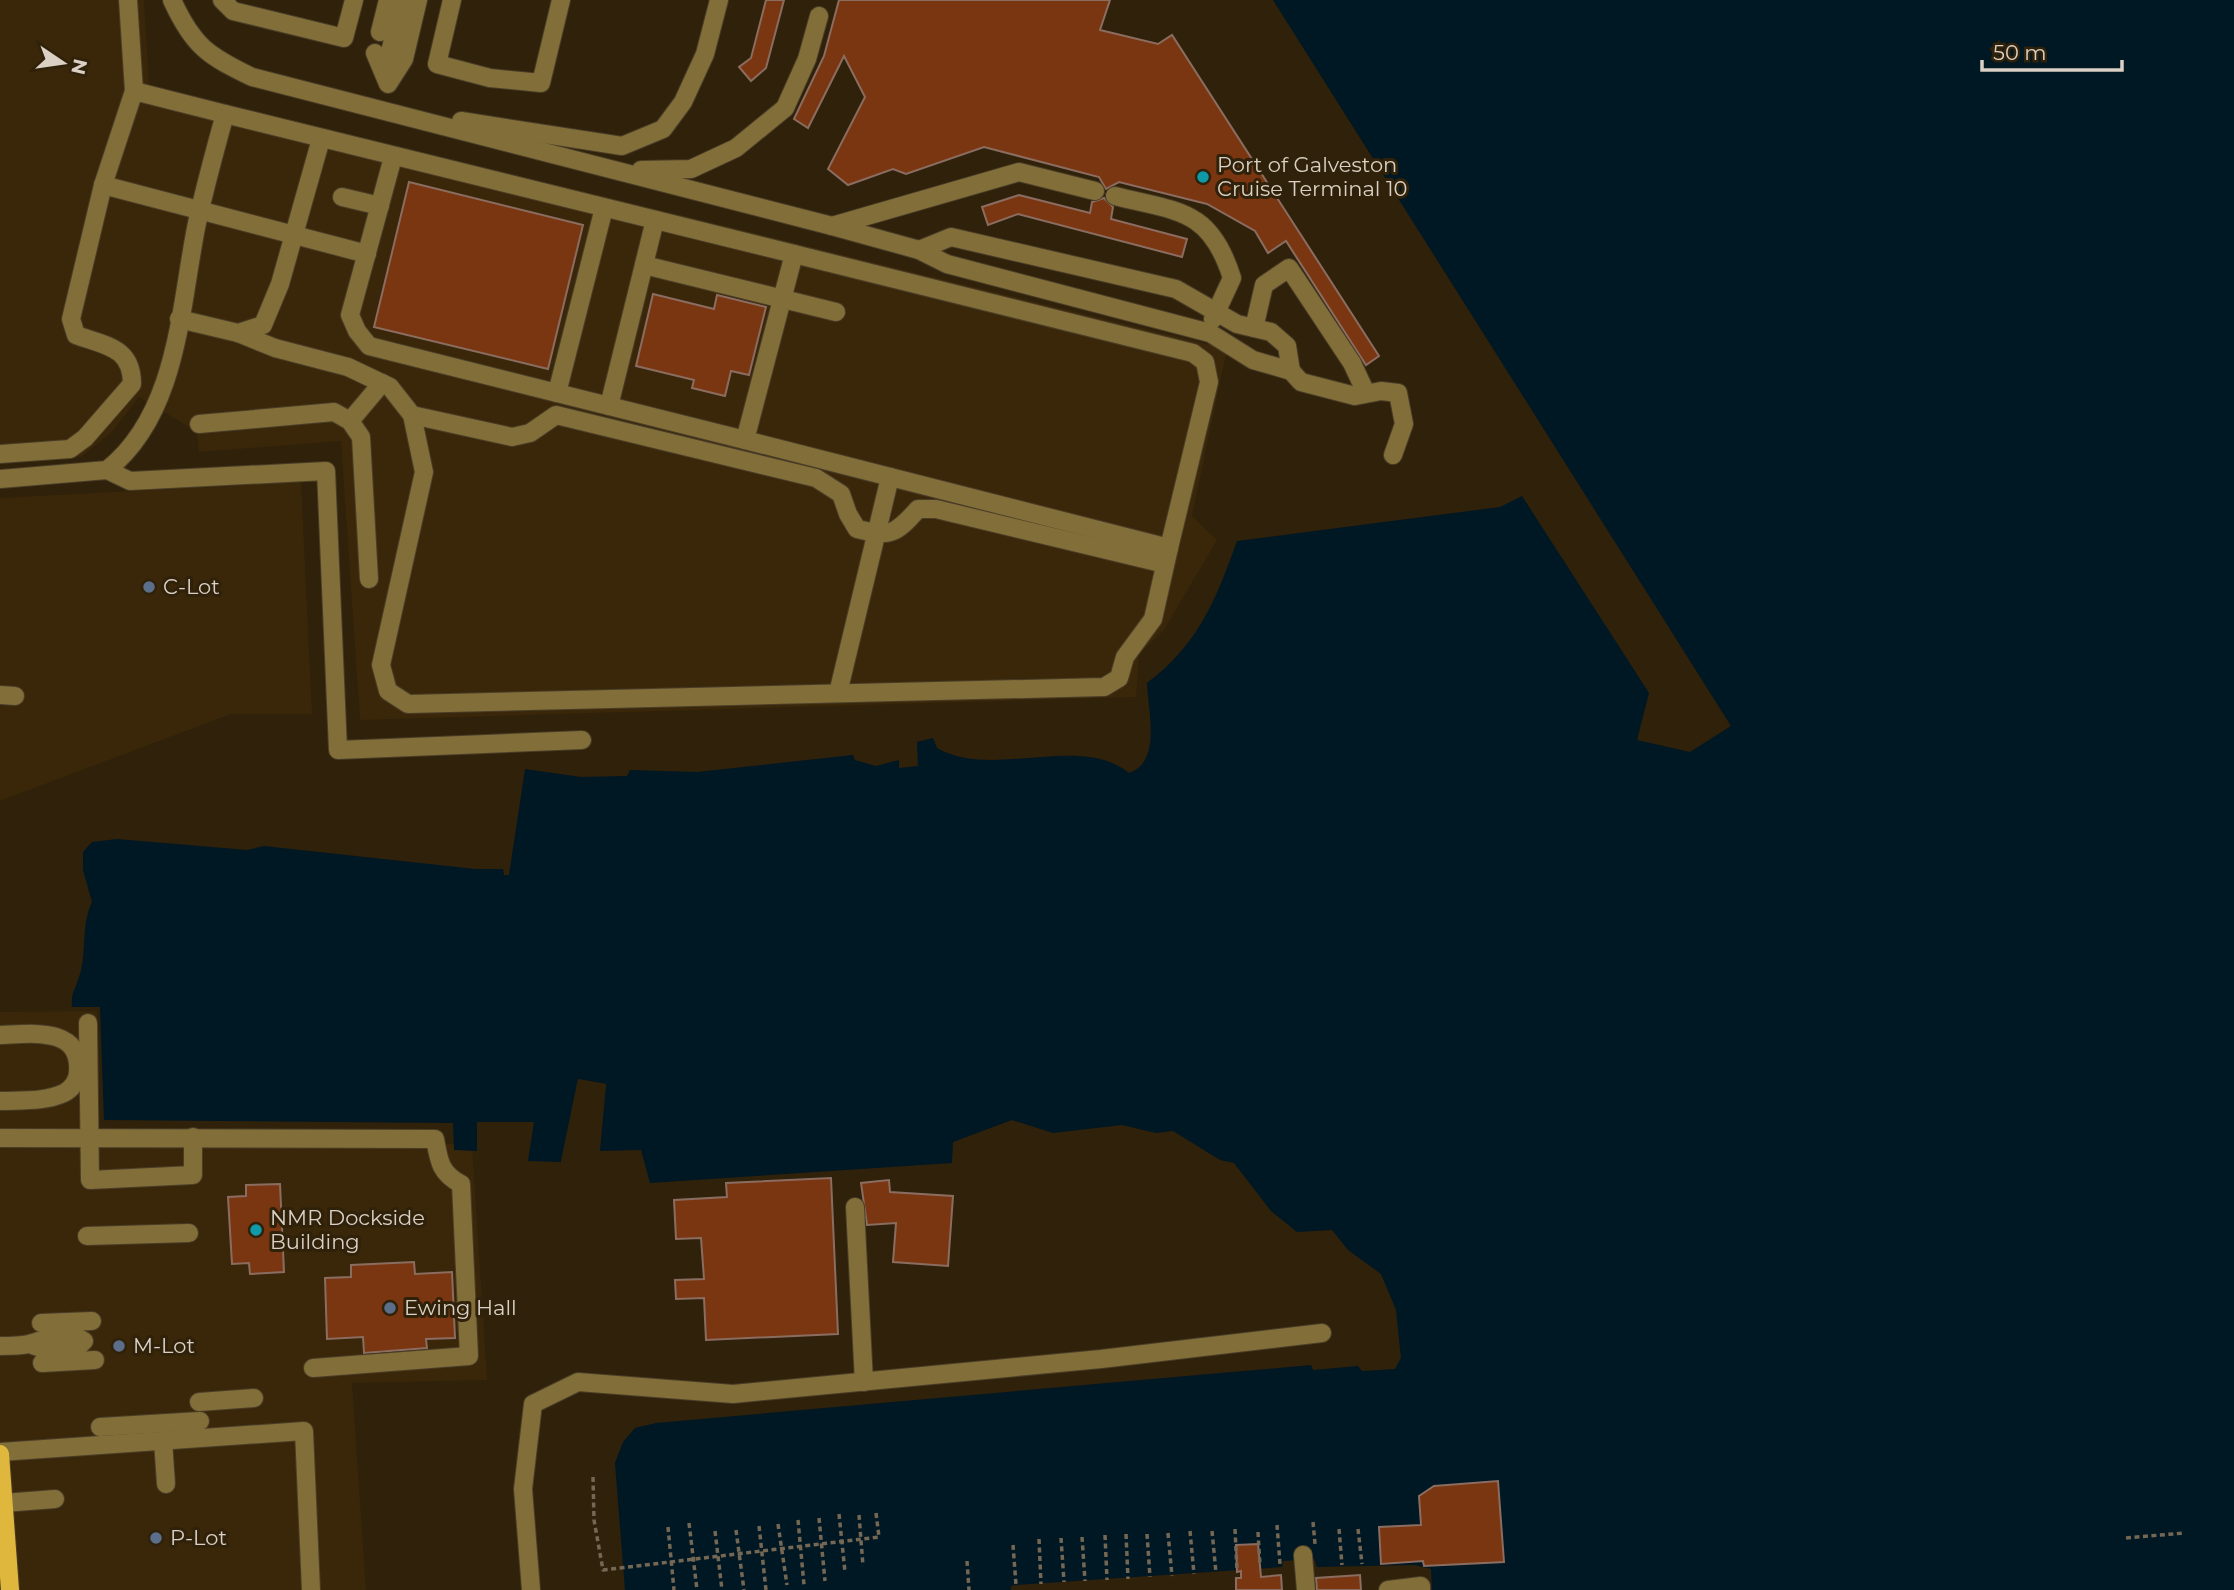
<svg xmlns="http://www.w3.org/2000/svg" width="2234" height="1590" font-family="Montserrat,sans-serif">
  <rect width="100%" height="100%" fill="#2f210a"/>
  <!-- built -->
  <g fill="#3a2709">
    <path d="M0,0H144L149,85L1227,349L1192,516L1217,540L1164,630L1139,654L1136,697L360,720L341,441L199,452L197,432L139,397L111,433L81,457L0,461Z"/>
    <path d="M301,482L312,714H231L0,801V498Z"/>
    <path d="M97,1011L99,1143L472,1144L487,1380L352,1383L366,1590H0V1012Z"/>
  </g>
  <!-- water -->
  <path fill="#001724" d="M1273,0H2234V1590H1432L1431,1569L1415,1565L1317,1567L1314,1559L1283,1561L1282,1567L1016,1585L1011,1586V1590H625L615,1463L623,1442L635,1428L656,1423L1311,1365L1313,1370L1358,1366L1362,1371L1395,1369L1401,1358L1396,1310L1381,1274L1348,1250L1332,1230L1297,1232L1271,1211L1234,1163L1220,1160L1173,1131L1156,1133L1122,1125L1053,1133L1012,1120L953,1142L952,1163L650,1183L641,1150L600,1151L606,1084L578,1079L561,1162L528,1161L534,1122H477V1151L454,1150L453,1123L104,1120L100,1007H72C71,994 74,992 78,980C88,955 80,927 92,902L83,870V852L92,842L117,839L247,850L264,846L475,869H503L504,875H509L525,769L581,777L627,776L630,770L697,772L853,755L855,760L876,766L899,760V768L918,766L917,742L933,738L937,748C993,780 1080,733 1129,773C1162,762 1148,711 1147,683C1198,645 1216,600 1237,541L1500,507L1522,496L1649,693L1637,740L1690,752L1731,726Z"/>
  <!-- pier -->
  <path fill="#2f210a" d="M578,1079L606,1084L599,1155L602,1087L581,1083L564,1163L560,1166Z"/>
  <!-- building -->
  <g fill="#7a3610" stroke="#8a6d60" stroke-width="2">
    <path d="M766,0H784L766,68L751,81L739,67L751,58Z"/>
    <path d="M839,0H1110L1100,30L1158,44L1172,35L1379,356L1366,365L1286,241L1268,253L1255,231L1207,204L1119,182L1106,189L1099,177L984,147L906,174L893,169L848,185L828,169L865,97L844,56L808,128L794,119L824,56Z"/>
    <path d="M409,182L583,225L548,369L374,327Z"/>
    <path d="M1019,195L1090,213L1092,202L1104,198L1113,207L1111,219L1187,239L1182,257L1018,214L988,225L982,207Z"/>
    <path d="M653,294L714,309L717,295L766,307L749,375L731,371L725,396L692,388L694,380L636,366Z"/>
    <path d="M831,1178L838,1334L706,1340L704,1298L676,1299L675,1280L704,1279L701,1238L676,1239L674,1200L727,1197L726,1183Z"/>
    <path d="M889,1180L890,1192L953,1196L948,1266L893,1262L896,1223L867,1225L861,1183Z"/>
    <path d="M280,1184L284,1272L250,1274L249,1263L232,1264L228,1197L246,1196V1185Z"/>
    <path d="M414,1262L415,1274L452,1272L455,1338L426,1339L427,1348L364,1353L363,1337L327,1339L325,1278L351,1277V1265Z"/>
    <path d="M1498,1481L1504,1562L1424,1566L1423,1561L1381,1564L1379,1527L1421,1525L1419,1496L1434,1486Z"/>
    <path d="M1258,1544L1261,1577L1281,1575L1282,1590H1236V1578H1241V1571L1237,1572L1236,1545Z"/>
    <path d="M1360,1575L1361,1590H1317L1316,1578Z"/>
  </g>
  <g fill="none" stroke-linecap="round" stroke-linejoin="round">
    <defs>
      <g id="minor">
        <path d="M128,0L134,91"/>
        <path d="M172,0C193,46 208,56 252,77L832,226L919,250L947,264L1210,333L1253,360L1291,371L1301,382L1355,396L1381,391L1398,393L1404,424L1393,455"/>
        <path d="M222,0L233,11L344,38L354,0"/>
        <path d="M452,0L437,64L490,78L541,83L561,0"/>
        <path d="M380,32L388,0"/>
        <path d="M375,53L388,84L404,59L418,0"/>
        <path d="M394,73L389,56L403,0"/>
        <path d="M461,121L622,146L663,129L683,102L705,54L719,0"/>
        <path d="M641,170L691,169L736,148L785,108L807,59L819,16"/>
        <path d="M103,185L367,254"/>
        <path d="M1115,196C1178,212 1210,208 1232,278L1213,319"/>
        <path d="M342,197L380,206"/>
        <path d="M832,226L1019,172L1095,191"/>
        <path d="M919,250L951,237L1176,289L1237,324L1271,332L1287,346L1291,371"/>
        <path d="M644,265L836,312"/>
        <path d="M179,319L238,333L263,325L280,284L321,139"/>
        <path d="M1254,328L1264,285L1289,268L1352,363L1366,393"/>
        <path d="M238,333L275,348L348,367L390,387L412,415L424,472L381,665L388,691L408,704L1104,687L1119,678L1125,657L1153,619L1169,548"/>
        <path d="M557,393L604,208"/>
        <path d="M609,406L655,220"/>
        <path d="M412,415L512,437L530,433L556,415L816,478L841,494L848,514L857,529C890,537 895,535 918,509H936L1165,564"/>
        <path d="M350,421L382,383"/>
        <path d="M199,424L334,412L350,421L361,437L369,579"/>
        <path d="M745,440L1169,548L1209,382L1205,362L1193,353L794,254"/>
        <path d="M0,454L70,449L85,438L132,384C132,347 106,346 76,335L71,319L103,185L134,91L225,114"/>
        <path d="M107,470L130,481L326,471L338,750L582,740"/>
        <path d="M0,479L107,470C179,413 180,305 197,223C205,187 215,150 225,114L794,254L745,440L369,346L357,331L350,315L393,157"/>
        <path d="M838,693L890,477"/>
        <path d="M0,695L15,696"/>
        <path d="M88,1023L90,1180L193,1175V1137"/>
        <path d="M0,1035C32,1034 81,1026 78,1072C78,1080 72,1089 64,1093C45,1102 21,1100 0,1101"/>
        <path d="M0,1138L435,1139C439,1161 440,1173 461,1184L469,1356L313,1368"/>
        <path d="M855,1207L864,1382"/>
        <path d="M87,1236L189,1233"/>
        <path d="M41,1323L92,1321"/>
        <path d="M0,1346C9,1346 20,1346 29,1344C47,1339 67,1329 84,1341L77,1348C61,1349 44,1351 30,1344"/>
        <path d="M42,1363L95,1360"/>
        <path d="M199,1402L254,1398"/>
        <path d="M100,1427L200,1421"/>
        <path d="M163,1441L166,1484"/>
        <path d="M0,1452L304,1431L311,1590"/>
        <path d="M3,1503L55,1499"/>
        <path d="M1303,1555L1306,1590"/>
        <path d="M531,1590L523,1489L533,1404L578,1382L733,1394L1101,1359L1322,1333"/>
        <path d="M1388,1590L1421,1586V1590"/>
      </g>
      <path id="major" d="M0,1454L10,1590"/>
    </defs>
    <!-- minor casing -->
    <use href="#minor" stroke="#4a3d28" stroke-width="20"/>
    <!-- major casing -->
    <use href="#major" stroke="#4a3d28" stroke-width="20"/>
    <!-- path -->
    <g stroke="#746754" stroke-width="3.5" stroke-dasharray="5 3.5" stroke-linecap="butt">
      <path d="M593,1477L594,1520L603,1570L879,1537L876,1513"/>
      <path d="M839,1514L845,1572"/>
      <path d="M859,1515L863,1566"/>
      <path d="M819,1518L825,1581"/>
      <path d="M798,1520L804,1585"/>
      <path d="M1313,1522L1315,1544"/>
      <path d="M689,1523L697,1590"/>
      <path d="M778,1524L787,1585"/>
      <path d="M1277,1525L1280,1564"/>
      <path d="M759,1526L766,1590"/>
      <path d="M668,1527L674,1590"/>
      <path d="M1235,1529L1237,1570"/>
      <path d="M1339,1529L1342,1565"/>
      <path d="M1358,1529L1362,1564"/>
      <path d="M736,1530L744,1590"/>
      <path d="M715,1531L722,1590"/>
      <path d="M1190,1531L1194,1574"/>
      <path d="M1212,1531L1216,1573"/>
      <path d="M1258,1532L1260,1566"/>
      <path d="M1168,1533L1172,1576"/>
      <path d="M1126,1534L1128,1579"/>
      <path d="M1147,1534L1150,1577"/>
      <path d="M1105,1535L1107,1580"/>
      <path d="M1082,1537L1085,1581"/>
      <path d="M1061,1538L1064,1582"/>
      <path d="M2126,1538L2184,1533"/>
      <path d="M1039,1539L1041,1584"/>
      <path d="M1013,1545L1016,1585"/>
      <path d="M967,1561L969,1590"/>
    </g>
    <!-- minor -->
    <use href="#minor" stroke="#816e39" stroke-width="18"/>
    <!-- major -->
    <use href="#major" stroke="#e0b73d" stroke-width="18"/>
  </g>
  <!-- markers -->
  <g fill="#0f9aa8" stroke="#2f210a" stroke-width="2.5">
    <circle cx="1203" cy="177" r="7"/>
    <circle cx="256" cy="1230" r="7"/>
  </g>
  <g fill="#5c6f8a" stroke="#2f210a" stroke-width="2.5">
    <circle cx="149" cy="587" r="7"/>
    <circle cx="390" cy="1308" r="7"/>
    <circle cx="119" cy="1346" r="7"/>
    <circle cx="156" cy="1538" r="7"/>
  </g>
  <g text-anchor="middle" stroke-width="6" stroke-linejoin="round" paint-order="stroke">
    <!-- poi labels -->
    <g font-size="21" fill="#dad0c3" stroke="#2f210a" text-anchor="start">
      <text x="1217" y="172">Port of Galveston<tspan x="1217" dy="24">Cruise Terminal 10</tspan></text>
      <text x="163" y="594">C-Lot</text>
      <text x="270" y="1225">NMR Dockside<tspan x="270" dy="24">Building</tspan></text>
      <text x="404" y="1315">Ewing Hall</text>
      <text x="133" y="1353">M-Lot</text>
      <text x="170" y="1545">P-Lot</text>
    </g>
  </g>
  <!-- north arrow -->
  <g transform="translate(63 63) rotate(103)" stroke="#2f210a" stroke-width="5" paint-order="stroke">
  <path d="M0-5L12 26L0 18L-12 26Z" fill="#dad0c3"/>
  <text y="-10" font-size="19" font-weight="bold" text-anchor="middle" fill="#dad0c3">N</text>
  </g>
  <!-- scale -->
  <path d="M1982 60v10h140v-10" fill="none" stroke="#dad0c3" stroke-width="3.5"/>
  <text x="1993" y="60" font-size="21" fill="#dad0c3" stroke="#2f210a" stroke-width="5" paint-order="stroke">50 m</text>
</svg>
